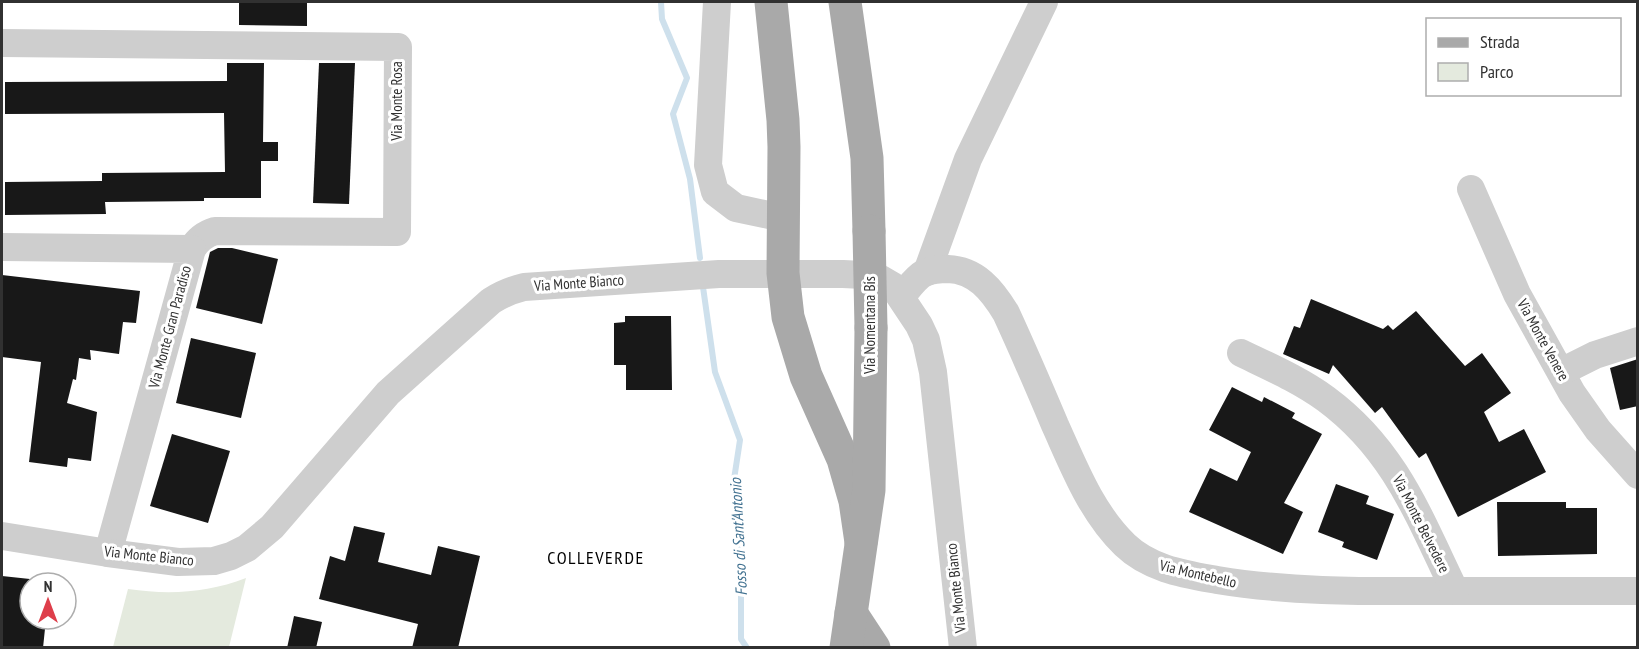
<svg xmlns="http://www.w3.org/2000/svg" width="1639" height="649" font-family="'PT Sans Narrow',sans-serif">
  <rect width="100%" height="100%" fill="#fff"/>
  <!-- green -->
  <path fill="#e4eade" d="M246,578L229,647H113L128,589C169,595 207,593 246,578Z"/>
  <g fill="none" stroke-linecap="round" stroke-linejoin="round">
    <!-- stream -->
    <g stroke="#cee0ec" stroke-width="6">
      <path d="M661,2L662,19L687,78L673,114L690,179L700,258"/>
      <path d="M703,287L715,372L740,440L733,486L741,540V639L747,648"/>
    </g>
  </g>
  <!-- building -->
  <g fill="#181818">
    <path d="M239,2H307V26L239,25Z"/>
    <path d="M227,63H264L263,142H278V161H261V198H204V201L105,202L106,214L5,215V182L102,181V173L225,172L224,113L5,114V82L227,81Z"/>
    <path d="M319,63H355L349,204L313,203Z"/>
    <path d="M218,248H232L278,259L262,324L196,308L210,252Z"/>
    <path d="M2,275L140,291L136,323L123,322L119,354L90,350L91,360L79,358L76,380L73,379L67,403L97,412L91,461L68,458L67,467L29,462L41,362L2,357Z"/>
    <path d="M1311,299L1383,329L1388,325L1393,330L1416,311L1465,366L1482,353L1511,393L1484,412L1499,442L1524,429L1546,472L1458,517L1426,453L1419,458L1382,407L1375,413L1333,365L1329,374L1283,354L1294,326L1300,328Z"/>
    <path d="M625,316H671L672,390H626V365H614V323L625,322Z"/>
    <path d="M191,338L256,353L241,418L176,403Z"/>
    <path d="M1638,359V406L1620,410L1610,368Z"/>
    <path d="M1232,387L1262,402L1264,397L1295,413L1292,418L1322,434L1284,503L1303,512L1283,554L1189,512L1210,468L1237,481L1251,452L1209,430Z"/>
    <path d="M172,434L230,451L208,523L150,506Z"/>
    <path d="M1336,484L1369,496L1366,504L1394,514L1377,560L1342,547L1344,542L1318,532Z"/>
    <path d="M1497,502H1566V508H1597V554L1498,556Z"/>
    <path d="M354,526L385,533L378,562L431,575L438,546L480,556L458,648H412L418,624L319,599L330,556L345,561Z"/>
    <path d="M2,576L30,579V619H46L43,648H2Z"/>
    <path d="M294,616L322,622L316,648H287Z"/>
  </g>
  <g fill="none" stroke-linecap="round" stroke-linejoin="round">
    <!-- minor -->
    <g stroke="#cecece" stroke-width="28">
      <path d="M717,2L708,165L715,192L736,208L783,218"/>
      <path d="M2,43L398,47L397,232L215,231C205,234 198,239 192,249"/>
      <path d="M1471,189L1517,294L1572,393L1598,430L1638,475"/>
      <path d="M2,247L192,249L108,553"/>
      <path d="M927,272L968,159L1044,2"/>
      <path d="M901,297C908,289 915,278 924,273C931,270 940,269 948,269C976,270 992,290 1006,313C1023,350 1039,387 1055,425C1074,467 1091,512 1125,545C1150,569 1184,574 1217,580C1296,593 1376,591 1456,591C1517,591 1577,591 1638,591"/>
      <path d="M1241,353C1270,367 1300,380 1326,399C1395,450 1419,517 1455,591"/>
      <path d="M1561,372L1595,355L1638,341"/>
      <path d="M2,536L108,553L178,562L214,561L231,556L247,548L272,527L388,393L491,301C502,294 512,290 524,287L719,274H843L863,275L881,279L893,286L919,325L926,340L933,372L963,648"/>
    </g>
    <!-- major -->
    <g stroke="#a9a9a9" stroke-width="33">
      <path d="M771,2L783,120L784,147L783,273L788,317L806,376L843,459L855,501L861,542"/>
      <path d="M845,2L867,158L869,231"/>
      <path d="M851,613L874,648"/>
      <path d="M846,648L869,490L871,328"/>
    </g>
    <!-- major-bridge -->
    <path stroke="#a9a9a9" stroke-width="33" d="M869,231L871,328"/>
  </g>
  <g text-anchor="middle" stroke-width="6" stroke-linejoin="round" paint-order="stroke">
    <!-- street labels -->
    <g font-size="15" fill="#313131" stroke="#fff">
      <text transform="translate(397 101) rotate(-90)" y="5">Via Monte Rosa</text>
      <text transform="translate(579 283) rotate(-4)" y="5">Via Monte Bianco</text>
      <text transform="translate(870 325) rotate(-90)" y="5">Via Nomentana Bis</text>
      <text transform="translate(170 327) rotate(-75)" y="5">Via Monte Gran Paradiso</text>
      <text transform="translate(1543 340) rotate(61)" y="5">Via Monte Venere</text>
      <text transform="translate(1421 524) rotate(63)" y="5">Via Monte Belvedere</text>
      <text transform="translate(149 556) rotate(6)" y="5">Via Monte Bianco</text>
      <text transform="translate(1198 574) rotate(13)" y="5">Via Montebello</text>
      <text transform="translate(956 588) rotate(-96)" y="5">Via Monte Bianco</text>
    </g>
    <!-- water labels -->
    <g font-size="16" font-style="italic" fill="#427291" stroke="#fff">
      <text transform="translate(738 537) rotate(-93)" y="6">Fosso di Sant'Antonio</text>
    </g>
    <!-- quarter labels -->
    <g font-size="18" letter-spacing="1.5" fill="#000" stroke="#fff">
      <text x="596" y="564">COLLEVERDE</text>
    </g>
  </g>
  <!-- border -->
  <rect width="1639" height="649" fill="none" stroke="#313131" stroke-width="6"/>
  <!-- legend -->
  <rect x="1426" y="18" width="195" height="78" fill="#ffffff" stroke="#adadad" stroke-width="1.5"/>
  <rect x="1438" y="38" width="30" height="9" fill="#a9a9a9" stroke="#adadad" stroke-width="1.5"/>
  <text x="1480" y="48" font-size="18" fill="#313131">Strada</text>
  <rect x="1438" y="63" width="30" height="18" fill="#e4eade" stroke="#adadad" stroke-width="1.5"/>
  <text x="1480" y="78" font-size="18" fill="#313131">Parco</text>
  <!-- north arrow -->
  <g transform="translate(48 601)"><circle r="28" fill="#ffffff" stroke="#adadad" stroke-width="1.5"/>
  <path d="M0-4.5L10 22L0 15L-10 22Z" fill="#de3e4a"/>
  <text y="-9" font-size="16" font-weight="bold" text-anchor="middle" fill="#313131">N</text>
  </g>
</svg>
